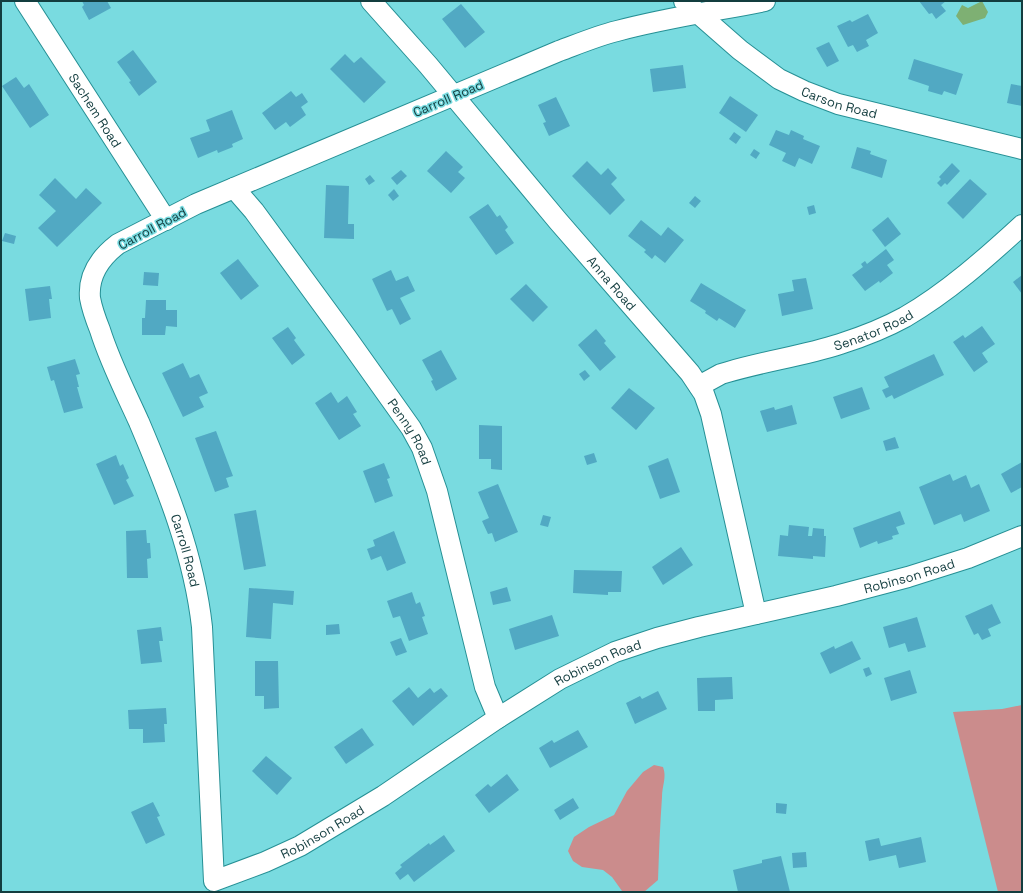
<svg xmlns="http://www.w3.org/2000/svg" width="1023" height="893" font-family="'Space Grotesk',sans-serif">
  <rect width="100%" height="100%" fill="#79dbe0"/>
  <!-- green -->
  <g fill="#cb8c8c">
    <path d="M1022,705V892H998L953,712L1002,709Z"/>
    <path d="M654,765L663,767C667,777 662,786 662,797C660,825 659,852 658,880L644,892H625L622,891L612,877L603,870L582,867L573,861L568,851L574,837L589,827L614,815L627,791L643,772Z"/>
  </g>
  <!-- water -->
  <path fill="#7eb073" d="M982,1L988,12L985,18L963,25L956,16L962,5L968,8Z"/>
  <!-- building -->
  <g fill="#51a9c3">
    <path d="M82,1H107L111,8L89,20L82,7L84,5Z"/>
    <path d="M919,1H946L941,5L946,11L936,19L932,13L929,14Z"/>
    <path d="M461,4L485,32L465,48L442,19Z"/>
    <path d="M868,14L878,33L866,40L869,46L857,52L853,45L848,47L837,26L850,20L852,22Z"/>
    <path d="M829,42L839,61L827,67L816,48Z"/>
    <path d="M133,50L157,82L139,96L129,82L131,81L117,62Z"/>
    <path d="M345,54L354,63L361,57L386,82L364,103L330,69Z"/>
    <path d="M914,59L963,74L956,95L944,91L942,95L928,91L929,86L908,79Z"/>
    <path d="M683,65L686,88L653,92L650,69Z"/>
    <path d="M16,77L24,88L29,84L49,115L30,128L2,86Z"/>
    <path d="M1011,84L1022,86V106L1007,103Z"/>
    <path d="M291,91L296,97L302,93L308,102L301,107L306,115L290,127L286,122L275,130L262,113Z"/>
    <path d="M730,96L758,115L746,132L719,113Z"/>
    <path d="M556,97L570,126L549,136L543,123L546,122L538,105Z"/>
    <path d="M232,110L243,139L232,144L233,147L218,153L217,150L198,158L190,138L210,131L206,120Z"/>
    <path d="M776,130L789,135L791,130L804,136L803,139L820,146L812,164L799,158L795,167L782,161L786,153L769,145Z"/>
    <path d="M734,132L741,137L736,144L729,139Z"/>
    <path d="M857,147L871,151L870,154L887,160L882,178L851,168Z"/>
    <path d="M754,149L760,153L756,159L750,155Z"/>
    <path d="M446,151L463,167L458,172L465,178L451,193L427,171Z"/>
    <path d="M587,161L601,175L608,168L617,178L611,184L625,200L610,215L572,176Z"/>
    <path d="M952,163L960,171L947,185L945,183L941,187L937,183L941,179L939,177Z"/>
    <path d="M401,170L407,176L397,185L391,178Z"/>
    <path d="M370,175L375,181L369,185L365,179Z"/>
    <path d="M55,178L76,199L86,188L102,203L57,247L38,228L56,211L39,195Z"/>
    <path d="M970,179L987,194L963,219L947,203Z"/>
    <path d="M326,185L349,186L348,224H354V239L324,238Z"/>
    <path d="M394,189L399,196L393,201L388,195Z"/>
    <path d="M695,196L701,201L695,208L689,203Z"/>
    <path d="M488,204L497,217L500,215L508,227L505,230L514,243L496,255L469,217Z"/>
    <path d="M814,205L816,213L809,215L807,207Z"/>
    <path d="M888,217L901,234L885,247L872,230Z"/>
    <path d="M641,220L661,236L668,227L684,240L665,263L655,255L652,259L644,252L646,250L628,236Z"/>
    <path d="M5,233L16,236L14,244L2,241Z"/>
    <path d="M886,249L894,260L887,265L893,273L880,283L879,281L865,291L852,275L863,267L861,264L865,261L867,264Z"/>
    <path d="M238,259L259,286L241,300L220,273Z"/>
    <path d="M391,270L396,281L408,276L415,291L400,298L411,319L400,325L392,309L387,311L372,279Z"/>
    <path d="M144,272L159,273L158,286L143,285Z"/>
    <path d="M1022,275V294L1013,282Z"/>
    <path d="M806,278L813,309L782,316L778,294L794,291L792,280Z"/>
    <path d="M701,283L746,310L735,328L719,318L717,321L705,313L706,311L690,301Z"/>
    <path d="M526,284L548,307L533,322L510,299Z"/>
    <path d="M50,286L52,299H49L51,318L29,321L25,289Z"/>
    <path d="M146,300H166V310H177V327L166,326L165,335H142V318H145Z"/>
    <path d="M982,326L995,344L982,353L988,362L974,372L953,342L963,335L965,338Z"/>
    <path d="M288,327L296,338L294,340L305,355L292,365L272,338Z"/>
    <path d="M596,329L606,341L604,343L616,357L600,371L578,345Z"/>
    <path d="M441,350L457,379L436,391L431,381L433,380L422,360Z"/>
    <path d="M934,354L944,375L894,399L892,395L886,398L882,390L889,387L884,377Z"/>
    <path d="M75,359L80,374L76,375L79,387H77L83,408L64,413L54,380L51,381L47,367Z"/>
    <path d="M183,363L190,378L199,374L208,393L199,397L204,407L183,417L162,373Z"/>
    <path d="M585,370L590,376L584,381L579,374Z"/>
    <path d="M862,387L870,409L841,419L833,397Z"/>
    <path d="M629,388L655,408L636,430L611,408Z"/>
    <path d="M331,392L338,403L347,396L357,412L353,414L361,426L339,440L315,403Z"/>
    <path d="M792,405L797,424L767,432L760,411L774,407L775,410Z"/>
    <path d="M479,425L502,426V470L491,469V459H479Z"/>
    <path d="M216,431L233,476L226,478L229,487L215,492L195,438Z"/>
    <path d="M895,437L899,448L886,451L883,441Z"/>
    <path d="M594,453L597,462L587,465L584,456Z"/>
    <path d="M116,455L120,466L123,464L129,478L126,480L134,496L114,505L96,464Z"/>
    <path d="M668,458L680,492L660,499L648,466Z"/>
    <path d="M1022,462V487L1011,493L1001,474Z"/>
    <path d="M384,463L390,478L387,479L393,496L375,503L363,471Z"/>
    <path d="M950,474L953,481L966,475L971,488L979,484L990,511L964,522L961,514L934,525L919,487Z"/>
    <path d="M498,484L518,532L495,542L492,533L488,534L482,521L489,518L478,492Z"/>
    <path d="M256,510L266,566L244,570L234,514Z"/>
    <path d="M900,511L905,524L896,527L899,534L892,536L893,539L878,544L877,541L860,548L853,528Z"/>
    <path d="M543,515L551,517L548,527L540,525Z"/>
    <path d="M789,525L809,527L808,536H812L813,528L824,529V536H826L825,557L813,556V559L778,556L780,535L788,536Z"/>
    <path d="M146,530L147,543H150L151,558L147,559L148,578H127L126,531Z"/>
    <path d="M394,531L406,563L387,571L381,556L371,560L367,549L375,546L373,540Z"/>
    <path d="M681,547L693,565L663,585L652,567Z"/>
    <path d="M574,570L622,571L621,592H608V595L573,593Z"/>
    <path d="M507,587L511,601L493,605L490,592Z"/>
    <path d="M249,588L294,591L293,605L273,603L271,639L246,637Z"/>
    <path d="M412,592L416,604L420,602L425,616L422,617L428,634L409,641L400,616L393,618L387,601Z"/>
    <path d="M992,604L1001,623L988,629L991,636L982,640L978,633L974,635L965,616Z"/>
    <path d="M552,615L559,636L515,650L509,629Z"/>
    <path d="M917,617L926,647L908,652L905,643L889,648L883,627Z"/>
    <path d="M339,624L340,634L326,635V625Z"/>
    <path d="M161,627L163,641H159L162,662L141,664L137,630Z"/>
    <path d="M401,638L407,652L396,656L390,642Z"/>
    <path d="M852,641L861,659L830,674L820,653L834,646L835,649Z"/>
    <path d="M255,661H278L279,708L264,709V696H255Z"/>
    <path d="M869,667L872,674L866,677L863,669Z"/>
    <path d="M910,670L917,693L891,701L884,678Z"/>
    <path d="M732,677L733,699L715,700V711H698L697,678Z"/>
    <path d="M409,687L418,698L430,688L434,693L441,688L448,696L413,726L392,701Z"/>
    <path d="M658,691L667,709L635,724L626,703L640,696L642,699Z"/>
    <path d="M166,708L167,724H164L165,742L143,743V729H129L128,710Z"/>
    <path d="M362,728L374,745L346,764L334,747Z"/>
    <path d="M578,730L588,747L550,768L539,748L552,740L554,743Z"/>
    <path d="M266,756L292,778L277,795L252,771Z"/>
    <path d="M507,774L519,790L489,813L475,795L488,784L491,787Z"/>
    <path d="M573,798L579,808L560,820L554,810Z"/>
    <path d="M153,802L160,816L157,817L165,835L146,844L131,812Z"/>
    <path d="M776,803L787,804L786,814L776,813Z"/>
    <path d="M444,835L455,851L414,882L408,874L400,880L395,873L402,867L400,865L429,843L430,845Z"/>
    <path d="M921,837L926,862L899,868L896,855L869,861L865,841L879,838L881,846Z"/>
    <path d="M806,852L807,867L793,868L792,853Z"/>
    <path d="M781,856L790,892H738L733,870L762,863V860Z"/>
  </g>
  <g fill="none" stroke-linecap="round" stroke-linejoin="round">
    <defs>
      <g id="minor">
        <path id="s1" d="M25,1L166,220"/>
        <path id="s2" d="M371,1L428,65L558,221L690,373L704,394L711,414L756,614"/>
        <path id="s3" d="M684,1L740,50L779,79L804,91L838,104L1022,149"/>
        <path id="s4" d="M765,1C715,11 665,18 617,31C597,36 578,44 559,51L196,204L118,244C101,257 88,275 90,298C92,309 96,320 100,330C110,362 125,391 139,422C167,488 194,555 202,627L214,881L265,862L300,846L383,796L498,718L560,679L615,652L657,638L699,627L836,596L908,577L968,558L1022,536"/>
        <path id="s5" d="M234,188L254,211L347,338L411,428L422,448L437,491L485,687L498,718"/>
        <path id="s6" d="M699,386L721,374L728,372C765,361 803,356 840,344C862,337 885,328 905,317C948,292 986,258 1022,225"/>
      </g>
    </defs>
    <!-- minor casing -->
    <use href="#minor" stroke="#269095" stroke-width="22"/>
    <!-- minor -->
    <use href="#minor" stroke="#fff" stroke-width="20"/>
  </g>
  <g text-anchor="middle" stroke-width="3" stroke-linejoin="round" paint-order="stroke">
    <!-- street labels -->
    <g font-size="13" fill="#133d3f" stroke="#79dbe0">
      <text transform="translate(448 98) rotate(-23)" y="5">Carroll Road</text>
      <text dy="5" stroke="none"><textPath href="#s3" startOffset="188">Carson Road</textPath></text>
      <text dy="5" stroke="none"><textPath href="#s1" startOffset="130">Sachem Road</textPath></text>
      <text transform="translate(152 228) rotate(-28)" y="5">Carroll Road</text>
      <text dy="5" stroke="none"><textPath href="#s2" startOffset="371">Anna Road</textPath></text>
      <text dy="5" stroke="none"><textPath href="#s6" startOffset="184">Senator Road</textPath></text>
      <text dy="5" stroke="none"><textPath href="#s5" startOffset="301">Penny Road</textPath></text>
      <text dy="5" stroke="none"><textPath href="#s4" startOffset="1028">Carroll Road</textPath></text>
      <text dy="5" stroke="none"><textPath href="#s4" startOffset="2128">Robinson Road</textPath></text>
      <text dy="5" stroke="none"><textPath href="#s4" startOffset="1804">Robinson Road</textPath></text>
      <text dy="5" stroke="none"><textPath href="#s4" startOffset="1480">Robinson Road</textPath></text>
    </g>
  </g>
  <!-- border -->
  <rect width="1023" height="893" fill="none" stroke="#133d3f" stroke-width="4"/>
</svg>
